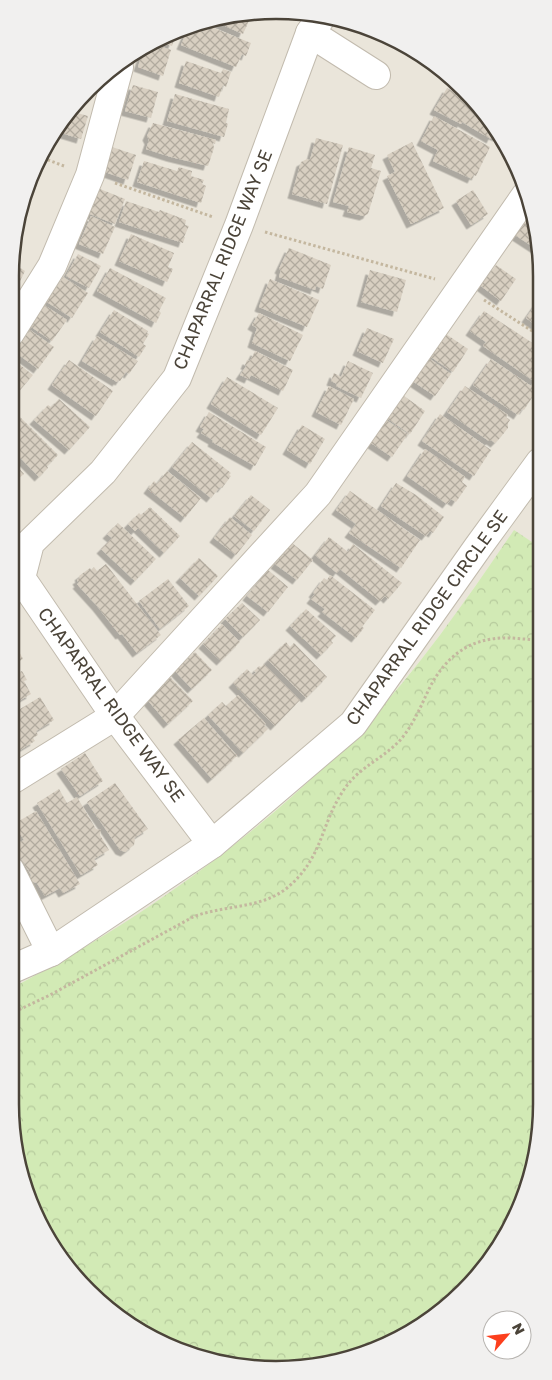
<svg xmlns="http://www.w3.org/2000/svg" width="552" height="1380" font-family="'Golos Text',sans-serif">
  <defs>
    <pattern id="forest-crowns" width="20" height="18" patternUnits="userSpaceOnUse" patternTransform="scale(1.25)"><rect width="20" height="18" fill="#d2eab5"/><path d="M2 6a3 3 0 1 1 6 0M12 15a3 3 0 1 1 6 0" fill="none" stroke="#b6ca9c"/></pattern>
    <pattern id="building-cross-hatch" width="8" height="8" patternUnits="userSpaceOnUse" patternTransform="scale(1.25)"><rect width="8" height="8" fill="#d8cfc1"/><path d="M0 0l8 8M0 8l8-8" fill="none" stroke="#b1aa9e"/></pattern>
    <filter id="shadow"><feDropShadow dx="-4.5" dy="4.5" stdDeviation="0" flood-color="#0004"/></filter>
  </defs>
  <rect width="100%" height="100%" fill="#f6f3ec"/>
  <!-- residential -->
  <path fill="#eae5da" d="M258,11L361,24L424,55L476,101L515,159L540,241L541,548L514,531L455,615L425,655L384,705L363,727L303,787L244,838L173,892L121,926L75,954L10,989V276L24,191L76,101L158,38Z"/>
  <!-- forest -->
  <path fill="url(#forest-crowns)" d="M514,530L541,548L542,1104L528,1189L487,1266L409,1334L328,1365L241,1368L143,1335L76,1279L24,1190L10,1104V989C141,920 261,835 363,728C420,667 467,599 514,530Z"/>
  <!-- building -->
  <g fill="url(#building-cross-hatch)" filter="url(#shadow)">
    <path d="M253,12L243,34L216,22Z"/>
    <path d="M206,25L251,43L246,56L242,54L236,67L181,45L188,29L193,28L203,32Z"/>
    <path d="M177,33L172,46L155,40L158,38Z"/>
    <path d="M151,43L171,50L163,76L138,67L144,48Z"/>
    <path d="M186,61L221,73L223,69L231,72L226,87L223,85L219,97L179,83Z"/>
    <path d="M133,85L158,92L151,118L125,111Z"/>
    <path d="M447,88L469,100L471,97L476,101L499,135L498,137L493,135L491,139L462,122L461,124L434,110Z"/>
    <path d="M175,94L229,109L226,123L228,124L224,137L167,121Z"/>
    <path d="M70,111L88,116L81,139L58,132Z"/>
    <path d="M434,116L490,147L476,176L474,175L472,179L433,161L438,150L421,141Z"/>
    <path d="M153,123L216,140L215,144L213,143L214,148L208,166L171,157L146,149L149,140L147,136Z"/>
    <path d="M316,138L343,145L327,204L292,194L301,162L307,159L310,160Z"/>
    <path d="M412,142L444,208L411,224L387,176L395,172L387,155Z"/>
    <path d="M112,147L136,155L128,180L105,172Z"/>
    <path d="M349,147L375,155L371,168L381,171L368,214L364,216L347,212L349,206L333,202Z"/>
    <path d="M144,161L177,171L179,167L192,171L191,176L204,180L202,184L206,186L201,203L137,182Z"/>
    <path d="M100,189L125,199L115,224L90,214Z"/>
    <path d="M473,190L488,214L471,225L456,201Z"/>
    <path d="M126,201L159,212L160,210L186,220L185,225L189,226L184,237H185L183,243L119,222Z"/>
    <path d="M531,211L540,241V246L538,250L515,235Z"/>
    <path d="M91,216L115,227L103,254L79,244Z"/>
    <path d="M131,234L174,253L168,267L173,269L167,282L119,261Z"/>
    <path d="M289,248L331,265L323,289L316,286L315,290L279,277L281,270L279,269Z"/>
    <path d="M78,254L101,266L89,288L66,276Z"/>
    <path d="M496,265L516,279L501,301L481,286Z"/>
    <path d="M17,266L25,271L20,281L11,275Z"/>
    <path d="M110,268L166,298L159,311L161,313L156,323L97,291Z"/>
    <path d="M370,270L406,280L397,312L361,302Z"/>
    <path d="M63,277L88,293L72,318L47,302Z"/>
    <path d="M270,279L319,300L307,327L259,307Z"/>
    <path d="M540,298V328L526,318Z"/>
    <path d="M44,305L67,320L52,341L30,326Z"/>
    <path d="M114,310L148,331L147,333L149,334L143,344L146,346L139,357L100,332Z"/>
    <path d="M484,311L540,348V364L535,368L540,372V374L535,382L483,346L486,342L470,331Z"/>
    <path d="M259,313L303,335L290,361L252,343L257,328L252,325Z"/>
    <path d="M367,328L394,339L383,363L357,351Z"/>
    <path d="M30,330L54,347L38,369L15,352Z"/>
    <path d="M446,334L468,349L453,372L431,357Z"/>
    <path d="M97,336L138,361L129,374L126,372L120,381L118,380L117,382L82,361Z"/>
    <path d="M255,351L293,370L283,391L251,375L249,379L240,375L247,365H245L247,360L250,361Z"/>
    <path d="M10,357L33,375L15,396L10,392Z"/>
    <path d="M430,359L451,374L435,396L414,382Z"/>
    <path d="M491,359L537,390L524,410L522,409L518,415L473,385Z"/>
    <path d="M69,360L113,391L96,416L52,385Z"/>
    <path d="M348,361L373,373L361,398L336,386L337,384L331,381L334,373L341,377Z"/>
    <path d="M227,377L278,408L261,435L211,404Z"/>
    <path d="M329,386L354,399L341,425L316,412Z"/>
    <path d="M465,386L508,415L506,417L510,420L508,423V428L500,438L495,443L491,440L489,441L447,412Z"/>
    <path d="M404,396L425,411L410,434L388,419Z"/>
    <path d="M59,399L90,427L69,450L34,420L48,405L51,407Z"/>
    <path d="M209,412L266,447L255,466L212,442L213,440L201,433L204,429L200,427Z"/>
    <path d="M440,414L491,450L474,476L422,441Z"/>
    <path d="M18,415L58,455L47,466L48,468L39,477L10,447V423Z"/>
    <path d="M386,420L408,434L392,457L371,443Z"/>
    <path d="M302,425L325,439L310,464L287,450Z"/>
    <path d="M192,442L231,473L229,475L231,476L222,488L220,487L211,498L172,467Z"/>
    <path d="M425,449L465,477L462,482L467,486L456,502L451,499L447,504L407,476Z"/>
    <path d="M10,465L14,469L17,466L24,474L11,485L10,483Z"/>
    <path d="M167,471L201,498L185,518L148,489L154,481L157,484Z"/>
    <path d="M396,483L416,495L444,517L433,533L430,531L426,536L381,506Z"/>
    <path d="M350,491L420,540L401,568L349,533L356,524L336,510Z"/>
    <path d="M251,495L270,510L254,531L234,516Z"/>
    <path d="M150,507L180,536L164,553L138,528L135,531L128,524L139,513L141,515Z"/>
    <path d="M230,517L252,535L236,555L214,538Z"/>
    <path d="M118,523L156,559L135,581L101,549L112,538L107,534Z"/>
    <path d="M329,537L348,552L353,544L402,583L388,599L385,596L380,601L340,569L337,573L315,555Z"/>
    <path d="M292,543L313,560L297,580L275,564Z"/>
    <path d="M199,558L218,576L199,596L180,578Z"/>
    <path d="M106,564L161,635L137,653L122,634L120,635L97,606L77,584L79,583L77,580L80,578L79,576L90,568L91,570L94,567L97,571Z"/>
    <path d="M268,570L288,587L268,612L247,596Z"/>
    <path d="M330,575L375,610L362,627L364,628L356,638L322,612L325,609L311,599L315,594L313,593L324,578L327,580Z"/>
    <path d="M168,579L189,606L160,629L139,601Z"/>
    <path d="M242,603L260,620L243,637L225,619Z"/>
    <path d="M306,609L336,636L331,641L333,643L321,655L290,626Z"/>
    <path d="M222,624L240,642L221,661L203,644Z"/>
    <path d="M10,634L23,659L10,666Z"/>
    <path d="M286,642L290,647L294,643L327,677L306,698L268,660Z"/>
    <path d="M195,652L212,670L192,689L175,671Z"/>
    <path d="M264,664L300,700L275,726L233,683L247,669L253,675L256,672L254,671L259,666L261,667Z"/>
    <path d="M22,671L27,680L24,681L31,694L10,706V677Z"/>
    <path d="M169,676L193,701L168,724L145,697Z"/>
    <path d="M238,695L266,724L264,725L268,729L243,753L208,715L222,702L226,706Z"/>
    <path d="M40,697L54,720L36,731L38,735L33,738L35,741L10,756V715Z"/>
    <path d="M204,718L237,756L212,779L178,740Z"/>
    <path d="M85,753L103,781L80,796L61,769Z"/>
    <path d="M115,783L148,829L134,838L135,840L134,845L125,852L120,850L87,802Z"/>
    <path d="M59,789L67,803L77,797L96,829L101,830L100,835L109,850L94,859L98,865L81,875L37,803Z"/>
    <path d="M36,811L80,884L63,893L60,888L45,896L37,883L30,881L31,875L17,852L18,843L24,840L14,824Z"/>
  </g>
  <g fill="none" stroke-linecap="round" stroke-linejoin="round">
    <defs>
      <g id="minor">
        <path d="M310,33L376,75"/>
        <path d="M10,333L52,266L90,175L119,67"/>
        <path d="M10,781L115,716L318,494L526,195"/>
        <path d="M212,844L115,716L21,578L30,543L103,472L177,378L239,225L310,33L320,19"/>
        <path d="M10,870L51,952"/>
        <path d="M10,970L51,952L212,844L353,724L478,547L540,462"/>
      </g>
    </defs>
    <!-- minor casing -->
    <use href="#minor" stroke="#c2bbae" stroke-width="30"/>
    <!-- path -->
    <g stroke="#c4b79f" stroke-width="3" stroke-dasharray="2.5 2.5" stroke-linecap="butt">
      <path d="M43,158L64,166"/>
      <path d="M115,183L213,217"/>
      <path d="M265,232L435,279"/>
      <path d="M484,300L540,336"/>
      <path d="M10,1014L50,995L193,917C223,905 261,909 287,888C323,858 320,826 343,791C359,766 384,759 402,738C414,723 421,706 429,689C442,663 462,643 492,639C508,636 525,640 541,640"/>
    </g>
    <!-- minor -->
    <use href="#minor" stroke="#fff" stroke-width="28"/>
  </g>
  <g text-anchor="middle" stroke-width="4" stroke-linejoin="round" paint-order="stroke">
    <!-- street labels -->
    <g font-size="18" fill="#4b4439" stroke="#fff">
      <text transform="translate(223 260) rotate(-68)" y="6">CHAPARRAL RIDGE WAY SE</text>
      <text transform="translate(427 618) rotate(-54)" y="6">CHAPARRAL RIDGE CIRCLE SE</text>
      <text transform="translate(111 705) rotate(54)" y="6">CHAPARRAL RIDGE WAY SE</text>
    </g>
  </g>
  <!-- crop -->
  <path d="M0 0H552V1380H0ZM276 19H276A257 257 0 0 1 533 276V1104A257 257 0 0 1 276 1361H276A257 257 0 0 1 19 1104V276A257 257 0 0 1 276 19Z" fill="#f1f0ef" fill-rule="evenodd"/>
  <path fill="none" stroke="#4b4439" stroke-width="2.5" d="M276 19H276A257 257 0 0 1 533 276V1104A257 257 0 0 1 276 1361H276A257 257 0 0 1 19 1104V276A257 257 0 0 1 276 19Z"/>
  <!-- north arrow -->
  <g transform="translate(507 1335) rotate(62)"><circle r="24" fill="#ffffff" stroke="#b7b4b0"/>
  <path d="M0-4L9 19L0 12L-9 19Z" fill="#fc3f1d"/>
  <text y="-8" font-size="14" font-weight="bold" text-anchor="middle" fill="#4b4439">N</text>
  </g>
</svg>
